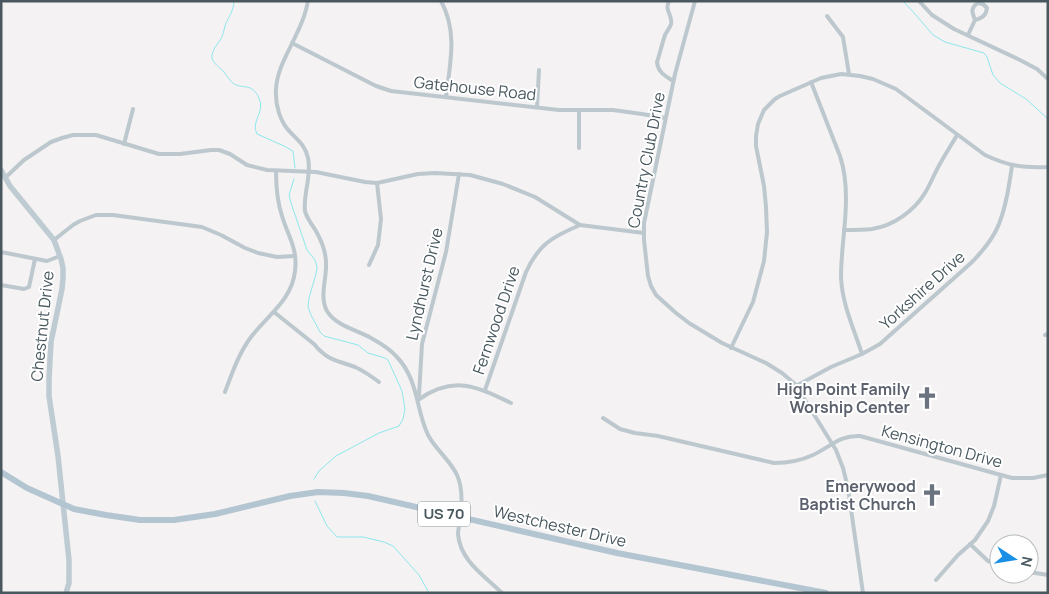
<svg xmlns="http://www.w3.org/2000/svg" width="1049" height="594" font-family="Manrope,sans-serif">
  <rect width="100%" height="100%" fill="#f4f2f2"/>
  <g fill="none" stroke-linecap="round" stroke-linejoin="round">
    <!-- stream -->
    <g stroke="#8fe7ed" stroke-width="1">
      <path d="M234,1C234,11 228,17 225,26C224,30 223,34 222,37C219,43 211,50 212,58C213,63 220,68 224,72C227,76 230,81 234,84C244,89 252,83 259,98C266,111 250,122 257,134L284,146L293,151L295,168"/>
      <path d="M903,1L915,14L933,35L945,42L984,53L987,57L993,75L1000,83L1026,99L1048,119"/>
      <path d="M294,179L289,195L291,203L307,250L315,260L317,267L316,274L309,298L308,307L311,315L320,332L324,336L358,345L368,353L385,358L388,360L402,391L405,409L403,419L399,426L379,433L336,456L319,471L314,479"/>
      <path d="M315,501L327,526L337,537H363L384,542L393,546L419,575L429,593"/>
    </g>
    <!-- street -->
    <g stroke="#bdc8ce" stroke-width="4">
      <path d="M308,1C306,12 302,23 297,33C289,51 277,69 276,89C275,105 280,123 292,134C299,141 306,147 308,158C312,176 303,193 305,211C307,219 312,224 316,231C321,240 326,252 326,263C327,279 319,296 327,311C336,326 357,330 371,338C380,343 389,348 396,356C419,380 415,407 428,435C436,450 450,460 457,475C463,488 462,505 460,519C460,524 458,529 458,534C460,561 485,576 502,593"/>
      <path d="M441,1C458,32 450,64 446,97"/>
      <path d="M669,1C664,11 673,15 671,24C670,28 667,31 665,35C662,44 660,53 657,62C658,73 666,76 673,81"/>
      <path d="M695,1L675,74L644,223V240L648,276L651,286L656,295L676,313L689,323L722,343L766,363L782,373L795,384L836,450L843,468L848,488L863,593"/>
      <path d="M919,1L932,15L954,29L1020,60L1037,69L1048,79"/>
      <path d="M827,16L843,37L849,74"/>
      <path d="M968,35L975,20C982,18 986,16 987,8L983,4L978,3C970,8 972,12 975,20"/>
      <path d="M292,43L376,86L391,91L559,110H613L642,114L665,118"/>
      <path d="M811,82L840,156C849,183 846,214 843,243C842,254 841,266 841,277C842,304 854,329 862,354"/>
      <path d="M537,107L539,70"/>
      <path d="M124,144L133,109"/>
      <path d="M579,148V110"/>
      <path d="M6,177L24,160L51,142L62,138L73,135H96L159,154H180L211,150H219L230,154L247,165L267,170L316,172L365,182L377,183L418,174L435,173L470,175L503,184L535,197L580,225L644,233"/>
      <path d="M844,230C853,230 863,230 872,229C893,226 914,211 925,193C931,183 935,172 941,162C946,153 952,144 957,135"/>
      <path d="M54,240L73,225L80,221L96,215H113L202,227L221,235L245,248L258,253L277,257L295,256"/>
      <path d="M1,252L47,261L60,256"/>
      <path d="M369,265L378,245L381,219L377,183"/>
      <path d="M1,285L24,289L29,287L35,259"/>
      <path d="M274,312L314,344C328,361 336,360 355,367C364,371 371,376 379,382"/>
      <path d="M1045,335L1048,334"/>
      <path d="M731,348L753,302L764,261L767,232L766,207L764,186L756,146V136L758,124L764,110L775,99L780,96L821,78L841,74L860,76L873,79L896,89L985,155C1008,166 1023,168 1048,167"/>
      <path d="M796,386L831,367L862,354L880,344L971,263C982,252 993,239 999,224C1006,206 1009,186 1012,166"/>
      <path d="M485,390L526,272C539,244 552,237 580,225"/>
      <path d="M225,392C232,373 239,353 251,337C268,315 292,300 295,271C298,249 288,236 282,216C277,201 276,187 276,171"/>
      <path d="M419,395L422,344L446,252L459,174"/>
      <path d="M418,400C453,375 476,386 511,403"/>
      <path d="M603,418L620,429L635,433L658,436L774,463C788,463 800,461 813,455C830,447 840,435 860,436L1012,478H1033L1048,475"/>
      <path d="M970,544L988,561L999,565"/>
      <path d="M1029,572L1048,575"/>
      <path d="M936,580L958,555L975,540L988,521L994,506L1001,475"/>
    </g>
    <!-- secondary -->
    <path stroke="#becbd3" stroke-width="5.5" d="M1,170L10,186L54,240L61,259L63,268V278L62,289L51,342L49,379V396L58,456L69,560V583L66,593"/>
    <!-- primary -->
    <path stroke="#b2c5d0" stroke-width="6" d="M1,472L27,488L74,509L106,515L140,520H174L215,514L290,496L318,492L344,493L368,496L617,553L826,593"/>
  </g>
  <!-- icons -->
  <defs>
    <symbol id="church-bare" viewBox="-9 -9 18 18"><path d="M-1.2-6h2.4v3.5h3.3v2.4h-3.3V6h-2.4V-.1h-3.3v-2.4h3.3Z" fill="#6b7280" stroke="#fff" stroke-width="2.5" paint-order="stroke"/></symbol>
  </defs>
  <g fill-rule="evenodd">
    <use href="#church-bare" x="911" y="382" width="32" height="32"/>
    <use href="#church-bare" x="916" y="479" width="32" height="32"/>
  </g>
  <g text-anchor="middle" stroke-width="4" stroke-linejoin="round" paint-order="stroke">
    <!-- shield labels -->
    <rect fill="#fff" stroke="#808a8f" stroke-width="1" x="418" y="501.5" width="52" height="25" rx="4"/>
    <g font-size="15" font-weight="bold" fill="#49585f">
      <text x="444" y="519">US 70</text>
    </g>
    <!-- street labels -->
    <g font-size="16" fill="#49585f" stroke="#fff">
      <text transform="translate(475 88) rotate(6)" y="6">Gatehouse Road</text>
      <text transform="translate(646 160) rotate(-79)" y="6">Country Club Drive</text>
      <text transform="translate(424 284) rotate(-77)" y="6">Lyndhurst Drive</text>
      <text transform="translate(922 290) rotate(-42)" y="6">Yorkshire Drive</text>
      <text transform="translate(496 320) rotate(-71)" y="6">Fernwood Drive</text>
      <text transform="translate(42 326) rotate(-84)" y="6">Chestnut Drive</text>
      <text transform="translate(942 446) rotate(15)" y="6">Kensington Drive</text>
      <text transform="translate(560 526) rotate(13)" y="6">Westchester Drive</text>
    </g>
    <!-- worship labels -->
    <g font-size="16" font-weight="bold" fill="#5b616d" stroke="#fff" text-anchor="end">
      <text x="910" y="395">High Point Family<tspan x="910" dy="18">Worship Center</tspan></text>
      <text x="916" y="492">Emerywood<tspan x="916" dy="18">Baptist Church</tspan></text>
    </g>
  </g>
  <!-- border -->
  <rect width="1049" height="594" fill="none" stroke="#49585f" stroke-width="5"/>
  <!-- north arrow -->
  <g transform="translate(1014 559) rotate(102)"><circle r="24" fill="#ffffff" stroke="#b6bcbf"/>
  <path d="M0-4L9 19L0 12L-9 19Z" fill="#1990e6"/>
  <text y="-8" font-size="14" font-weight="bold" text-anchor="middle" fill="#49585f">N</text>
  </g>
</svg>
